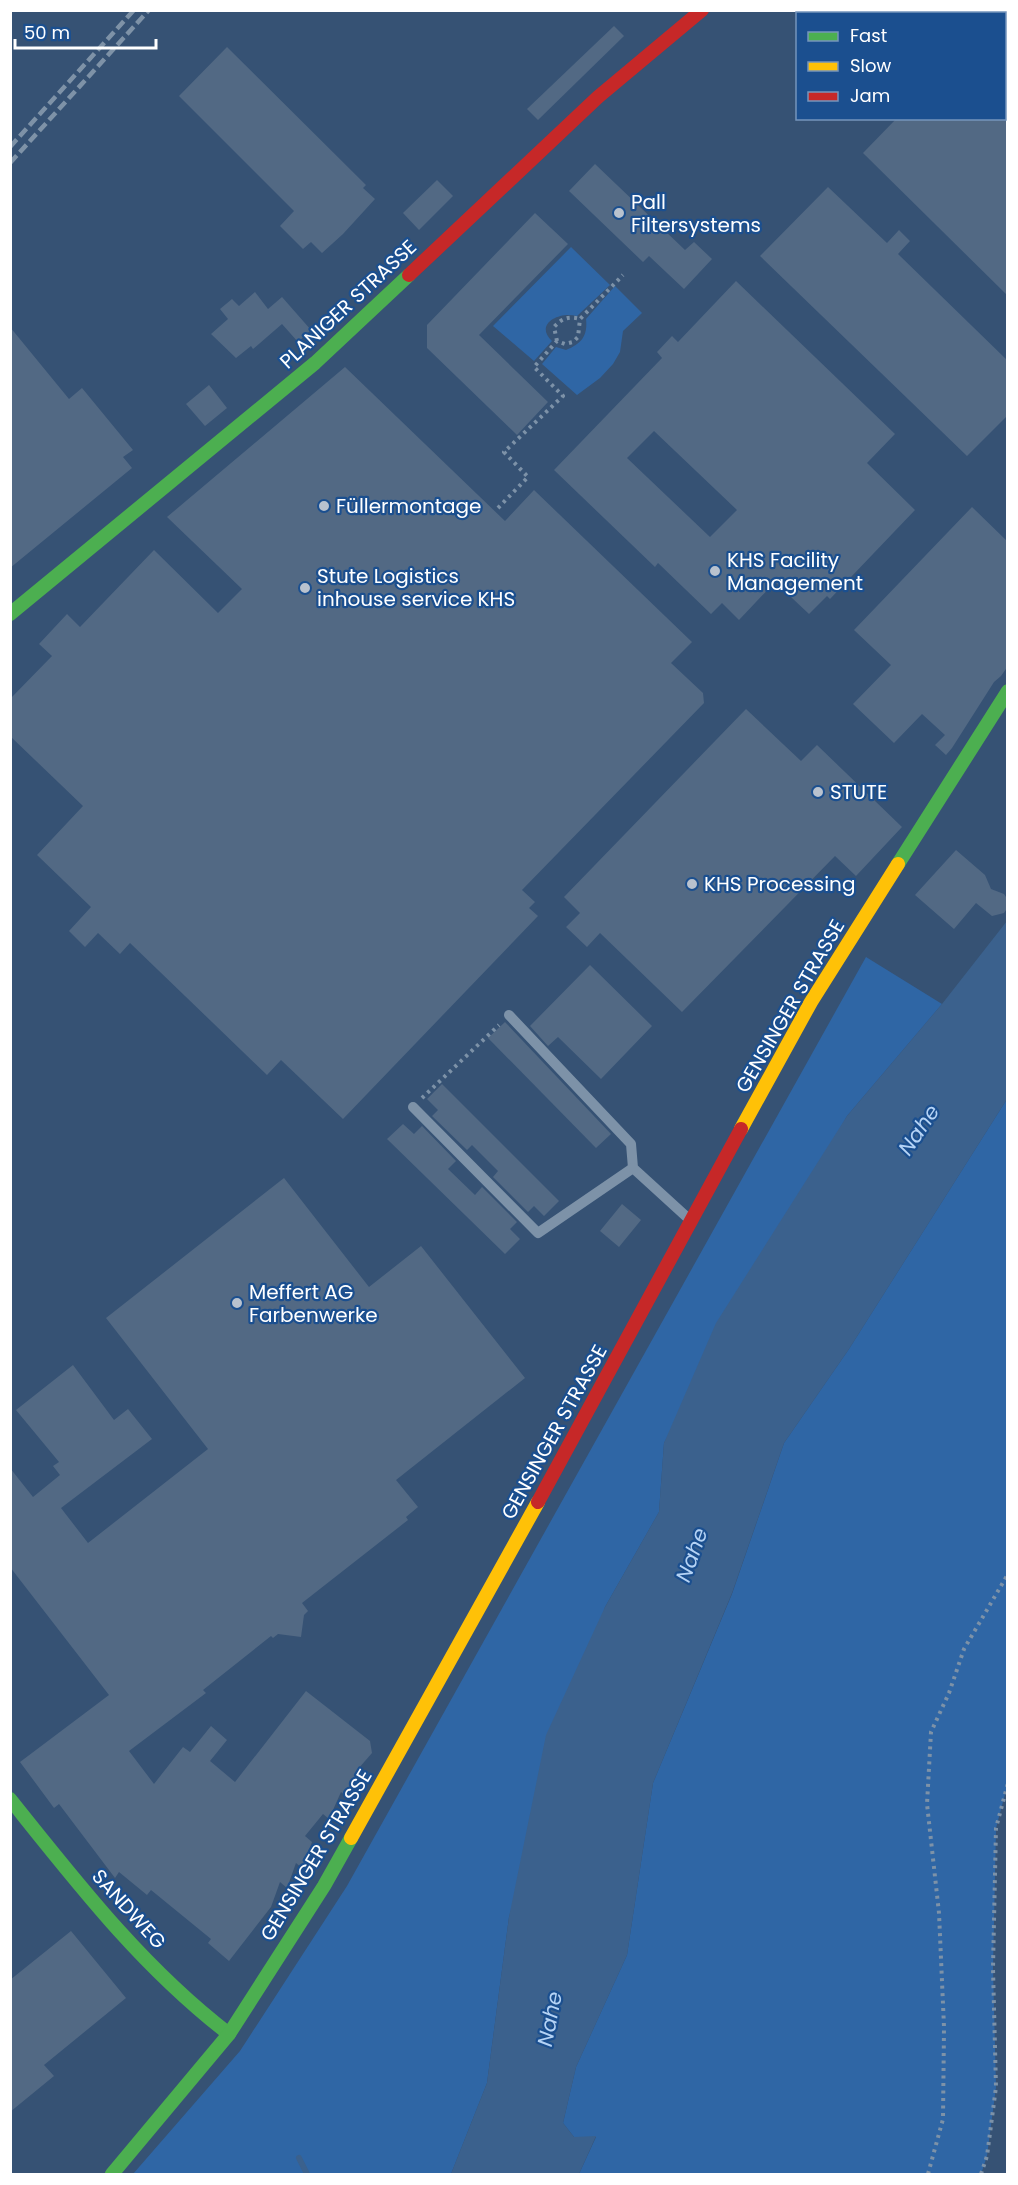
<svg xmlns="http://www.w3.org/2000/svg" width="1018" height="2185" font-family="Poppins,sans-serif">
  <rect width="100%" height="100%" fill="#365274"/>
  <!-- green -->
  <g fill="#2f66a5">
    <path d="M571,247L610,285L577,316C559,311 534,324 552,341L534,361L493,326Z"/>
    <path d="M615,286L642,313L623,331L620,352L613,364L600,378L577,395L542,364L556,347L566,350C581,344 588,336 586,319Z"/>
    <path d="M866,957L942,1004L847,1116L664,1443L659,1512L605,1607L509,1917L487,2083L451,2174H133L240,2051L347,1886Z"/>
    <path d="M1007,1099L1008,1783L996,1828L993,1968L996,2087L987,2156L981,2174H579L596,2137H574L563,2123L576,2067L627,1955L653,1783L732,1594L784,1443L849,1349Z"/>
  </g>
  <!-- water -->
  <path fill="#3b618d" d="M1007,921V1099L849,1349L784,1443L732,1593L653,1783L627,1955L576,2067L563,2123L574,2137L596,2136L579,2174H451L487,2083L509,1917L546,1735L605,1607L659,1512L664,1443L716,1323L847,1116L942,1004Z"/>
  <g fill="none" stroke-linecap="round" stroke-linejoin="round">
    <!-- stream -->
    <path stroke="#3b618d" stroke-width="6" d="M299,2158L307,2174"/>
  </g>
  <!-- building -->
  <g fill="#526984" fill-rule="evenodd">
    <path d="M614,26L624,36L538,120L527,109Z"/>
    <path d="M227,47L366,185L363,188L375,199L343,234L322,253L311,242L303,249L280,226L294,211L179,96Z"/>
    <path d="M897,118H1008V296L863,153Z"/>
    <path d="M595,164L685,250L694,242L712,259L684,289L649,256L643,262L569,191Z"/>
    <path d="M437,180L453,196L419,230L403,213Z"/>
    <path d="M828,187L887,243L899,230L910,241L898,254L1008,361V415L967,456L760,256Z"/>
    <path d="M535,213L568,244L479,335L548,402L517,435L427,348V325Z"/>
    <path d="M736,281L895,434L867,463L915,510L830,599L827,596L809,614L775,582L739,620L722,603L711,614L658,563L655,567L554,470L662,358L657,352L672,336L678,342ZM654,431L737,510L710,537L627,458Z"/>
    <path d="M255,292L268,309L282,297L311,330L298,342L282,324L253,349L251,346L236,358L211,334L228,319L220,309L232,299L239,306Z"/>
    <path d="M10,327L69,399L82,388L133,450L123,457L132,468L10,568Z"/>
    <path d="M345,367L505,521L534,490L692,642L671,663L703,693L704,703L522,890L535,902L529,908L538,916L343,1119L281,1060L267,1075L130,943L120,954L98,933L85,947L69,931L91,907L37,855L83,806L10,736V699L52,656L39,644L67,614L80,627L154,550L218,613L242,589L167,517Z"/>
    <path d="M209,385L227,408L205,426L186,404Z"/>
    <path d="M972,507L1008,542V666L1001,676L994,682L952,748L946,755L935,745L945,735L922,714L894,743L853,704L891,665L854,630Z"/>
    <path d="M746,709L801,761L817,745L902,827L856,876L835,856L682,1012L600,933L587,947L566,927L580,913L564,897Z"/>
    <path d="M956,850L985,875L991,889L1004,894L1008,900V907L1004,913L992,916L976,903L954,929L915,895Z"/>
    <path d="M590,965L652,1026L601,1079L558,1037L548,1046L530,1026Z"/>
    <path d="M505,1022L611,1134L596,1148L488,1038Z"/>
    <path d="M442,1084L559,1201L544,1216L534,1206L528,1212L493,1177L498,1171L472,1145L467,1150L432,1116L438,1110L427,1099Z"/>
    <path d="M403,1124L414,1134L422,1126L456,1161L448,1169L475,1195L482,1187L517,1222L510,1229L520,1239L505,1254L387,1139Z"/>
    <path d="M284,1178L369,1287L421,1246L525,1378L396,1480L418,1507L406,1517L408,1520L302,1603L308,1611L304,1615L301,1637L278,1634L273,1638L271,1636L203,1690L206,1693L129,1751L154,1784L183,1747L190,1752L211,1726L227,1740L210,1761L235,1782L306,1691L370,1741L372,1753L358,1769L347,1797L341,1792L329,1819L323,1814L305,1836L312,1842L302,1868L296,1863L287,1888L280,1882L271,1907L229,1961L208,1943L211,1939L151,1890L147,1895L119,1872L115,1878L59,1804L54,1808L20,1762L109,1695L10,1567V1468L33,1497L60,1475L53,1466L59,1462L16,1410L73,1365L114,1420L128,1409L152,1439L61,1508L88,1543L208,1449L106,1318Z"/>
    <path d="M622,1204L641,1220L619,1247L600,1231Z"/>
    <path d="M71,1931L126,1998L44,2065L54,2076L10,2112V1980Z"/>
  </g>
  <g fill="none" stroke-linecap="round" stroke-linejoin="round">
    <!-- path -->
    <g stroke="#7d92a8" stroke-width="4" stroke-dasharray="3 4.5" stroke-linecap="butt">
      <path d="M557,341L554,327C562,318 569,316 580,319"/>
      <path d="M498,508L528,477L504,452L563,396L534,367L557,341L565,344L573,342L578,337L580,319L623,275"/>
      <path d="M422,1098L499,1025"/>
      <path d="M928,2174L943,2119L944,2027L939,1913L927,1804L931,1732L949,1693L964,1649L1008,1574"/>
      <path d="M981,2174L987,2156L996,2087L993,1968L996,1828L1008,1783"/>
    </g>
    <!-- lane -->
    <g stroke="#7d92a8" stroke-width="10">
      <path d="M509,1015L631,1144L633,1168L690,1220"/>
      <path d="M413,1107L538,1233L633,1168"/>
    </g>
    <!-- fast -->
    <g stroke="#4caf50" stroke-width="14">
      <path d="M10,614L315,363L409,275"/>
      <path d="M898,864L1008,691"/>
      <path d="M10,1799C78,1884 142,1967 229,2034"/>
      <path d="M112,2174L229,2034L324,1886L351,1838"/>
    </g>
    <!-- slow -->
    <g stroke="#ffc107" stroke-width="14">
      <path d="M741,1129L811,1002L898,864"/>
      <path d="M351,1838L538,1502"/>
    </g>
    <!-- jam -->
    <g stroke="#c62828" stroke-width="14">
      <path d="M409,275L598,97L702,10"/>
      <path d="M538,1502L741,1129"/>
    </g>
    <!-- rail -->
    <g stroke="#7e92a7" stroke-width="4.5" stroke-dasharray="10 4.5" stroke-linecap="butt">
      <path d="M10,147L134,10"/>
      <path d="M10,163L149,10"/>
    </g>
  </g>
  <!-- markers -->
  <g fill="#b9c2ce" stroke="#1b4f8f" stroke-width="2">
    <circle cx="619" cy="213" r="6"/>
    <circle cx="324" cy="506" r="6"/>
    <circle cx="715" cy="571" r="6"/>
    <circle cx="305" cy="588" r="6"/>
    <circle cx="818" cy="792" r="6"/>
    <circle cx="692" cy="884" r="6"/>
    <circle cx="237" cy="1303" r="6"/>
  </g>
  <g text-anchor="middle" stroke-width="4.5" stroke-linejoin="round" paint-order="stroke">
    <!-- poi labels -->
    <g font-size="20" fill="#fff" stroke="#1b4f8f" text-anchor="start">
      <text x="631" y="209">Pall<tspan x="631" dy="23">Filtersystems</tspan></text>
      <text x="336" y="513">Füllermontage</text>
      <text x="727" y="567">KHS Facility<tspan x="727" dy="23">Management</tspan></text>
      <text x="317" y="583">Stute Logistics<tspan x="317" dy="23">inhouse service KHS</tspan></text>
      <text x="830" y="799">STUTE</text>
      <text x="704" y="891">KHS Processing</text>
      <text x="249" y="1299">Meffert AG<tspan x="249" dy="23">Farbenwerke</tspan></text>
    </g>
    <!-- street labels -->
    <g font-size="20" fill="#fff" stroke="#1b4f8f">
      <text transform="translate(348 304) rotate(-43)" y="7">PLANIGER STRASSE</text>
      <text transform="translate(790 1006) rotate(-60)" y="7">GENSINGER STRASSE</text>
      <text transform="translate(554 1432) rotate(-61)" y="7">GENSINGER STRASSE</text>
      <text transform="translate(316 1855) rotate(-59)" y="7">GENSINGER STRASSE</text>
      <text transform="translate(129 1909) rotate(48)" y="7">SANDWEG</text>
    </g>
    <!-- water labels -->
    <g font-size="21" font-style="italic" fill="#b5d3f5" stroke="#1b4f8f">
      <text transform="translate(919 1130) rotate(-56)" y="7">Nahe</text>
      <text transform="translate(692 1555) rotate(-70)" y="7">Nahe</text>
      <text transform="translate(550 2019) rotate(-79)" y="7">Nahe</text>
    </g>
  </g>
  <!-- border -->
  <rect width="1018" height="2185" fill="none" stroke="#ffffff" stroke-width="24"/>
  <!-- legend -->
  <rect x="796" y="12" width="210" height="108" fill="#1b4f8f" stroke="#7695bc" stroke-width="1.5"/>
  <rect x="808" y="32" width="30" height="9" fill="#4caf50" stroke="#7695bc" stroke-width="1.5"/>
  <text x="850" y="42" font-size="18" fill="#ffffff">Fast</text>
  <rect x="808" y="62" width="30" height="9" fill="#ffc107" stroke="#7695bc" stroke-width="1.5"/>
  <text x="850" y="72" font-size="18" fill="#ffffff">Slow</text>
  <rect x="808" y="92" width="30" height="9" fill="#c62828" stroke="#7695bc" stroke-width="1.5"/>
  <text x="850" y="102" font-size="18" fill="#ffffff">Jam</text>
  <!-- scale -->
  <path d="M15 39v9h141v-9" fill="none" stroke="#ffffff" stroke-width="3"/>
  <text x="24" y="39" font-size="18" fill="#ffffff" stroke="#1b4f8f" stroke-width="4.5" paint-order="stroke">50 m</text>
</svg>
